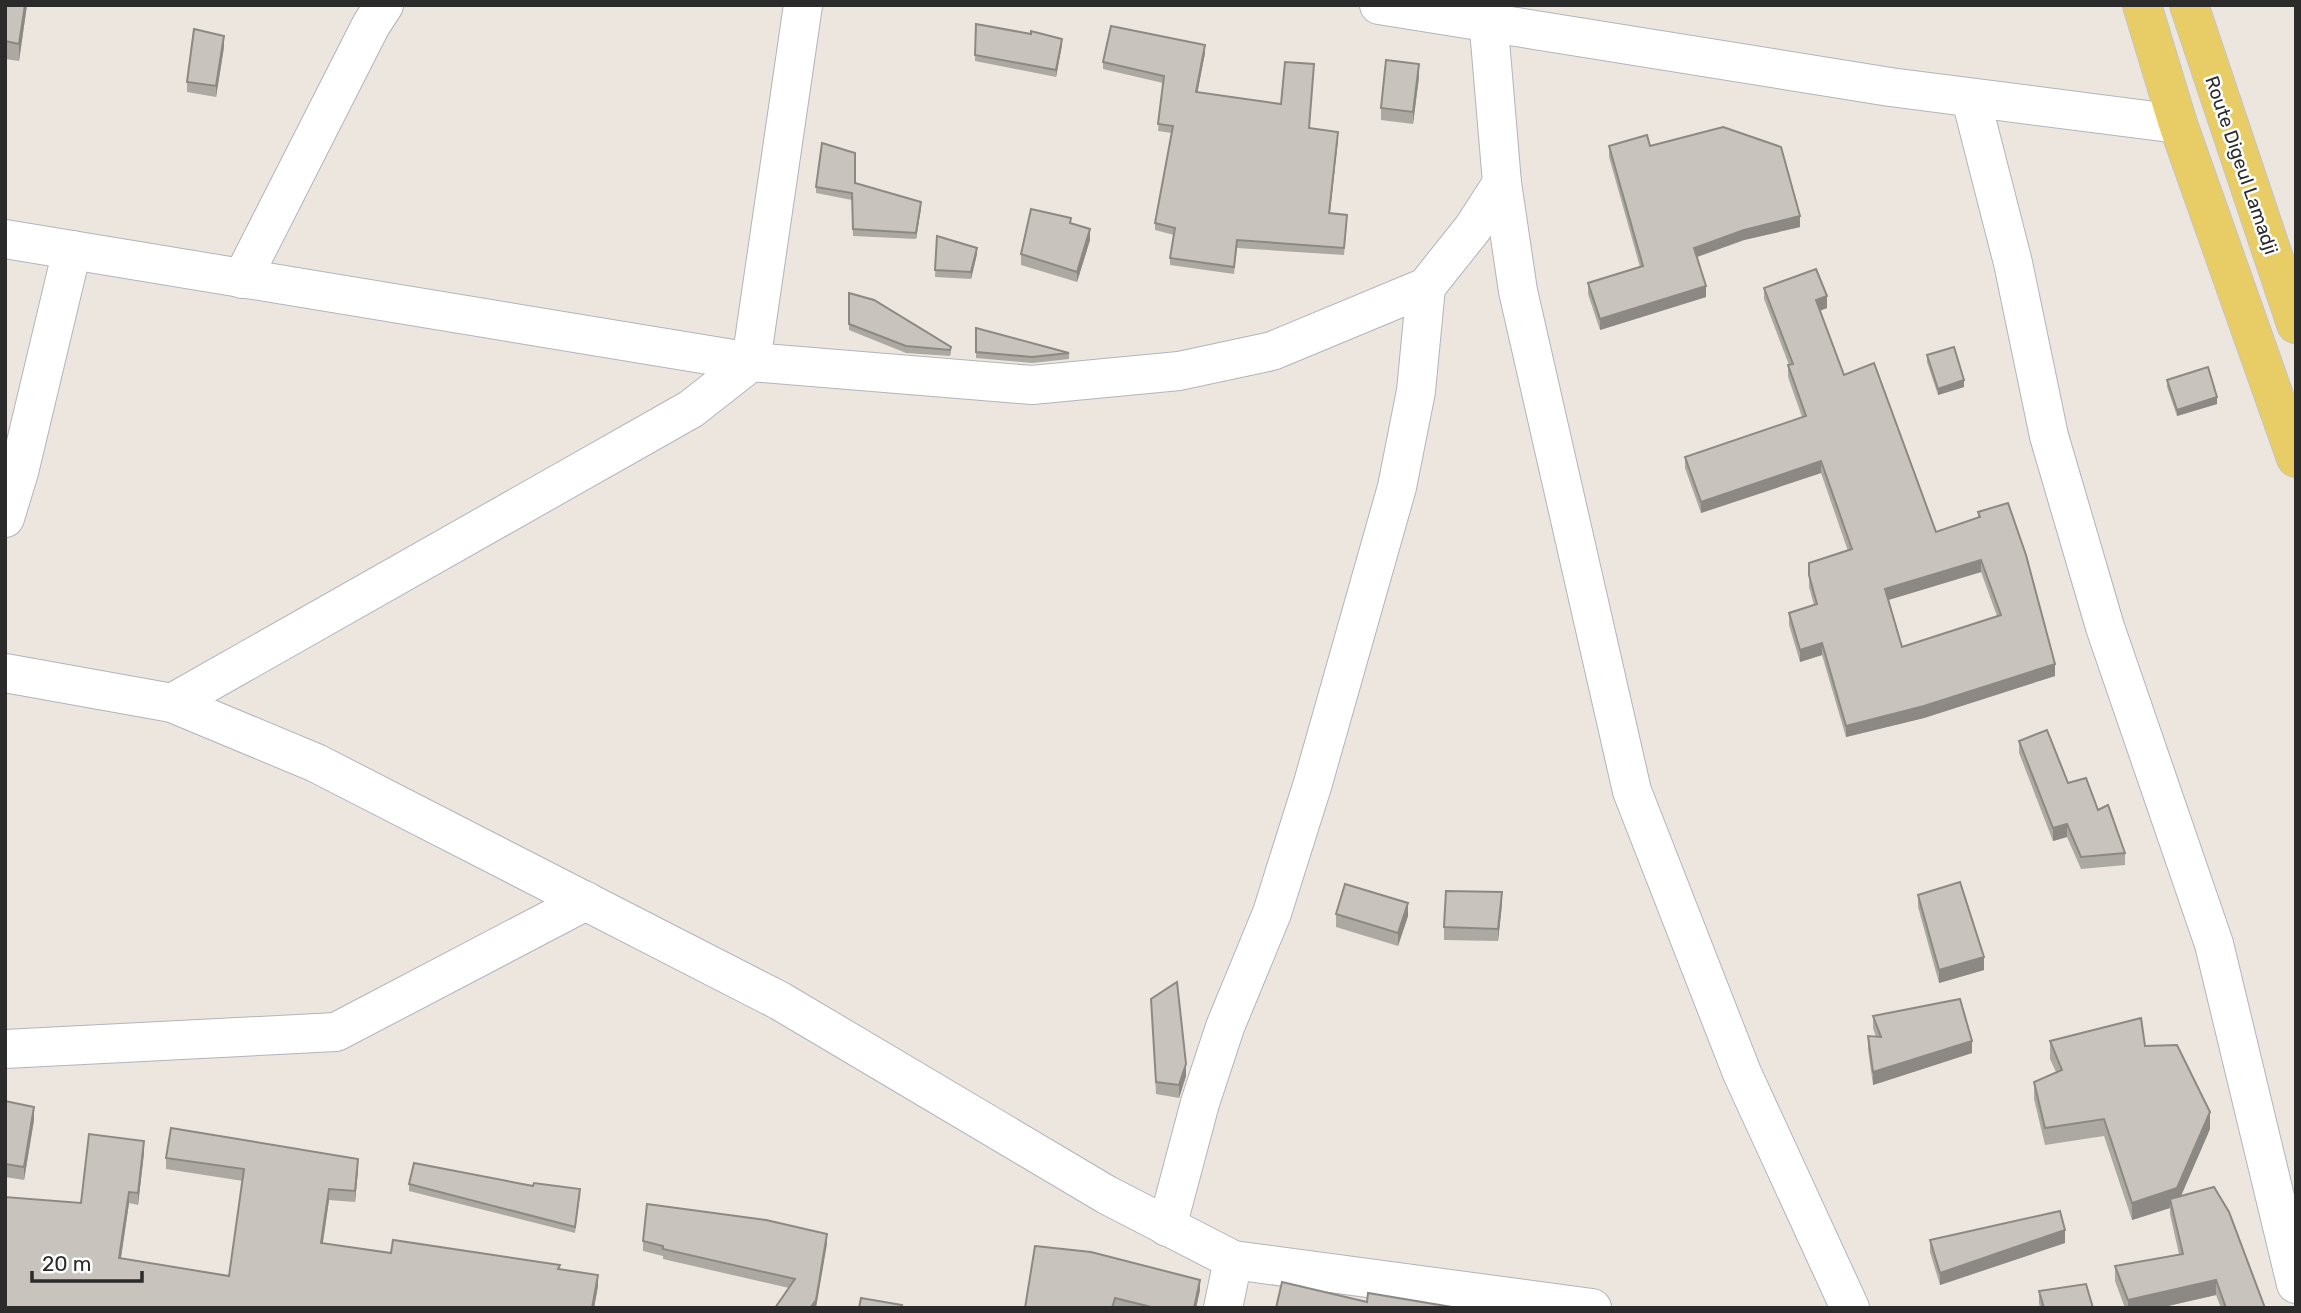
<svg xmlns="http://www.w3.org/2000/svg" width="2301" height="1313" font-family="Rubik,sans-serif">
  <rect width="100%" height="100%" fill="#ece6de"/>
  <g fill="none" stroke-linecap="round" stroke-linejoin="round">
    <defs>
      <g id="minor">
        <path d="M1379,5L1890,87L2178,124"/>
        <path d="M1487,5L1502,183L1518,291L1632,791L1742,1073L1850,1308"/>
        <path d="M1971,99L2013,263L2049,436L2105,627L2214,944L2296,1284"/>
        <path d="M5,239L751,362L1032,385L1179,371L1272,351L1426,287L1473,228L1502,183"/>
        <path d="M242,279L371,25L384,5"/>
        <path d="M5,518L19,472L72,250"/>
        <path d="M5,673L172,703L316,763L780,1001L1107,1195L1233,1260L1592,1308"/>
        <path d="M172,703L691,409L751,362L803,5"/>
        <path d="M5,1049L336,1032L586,901"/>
        <path d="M1167,1227L1200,1103L1225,1027L1272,913L1313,783L1397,487L1416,391L1426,287"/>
        <path d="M1223,1308L1233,1260"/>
      </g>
      <g id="major">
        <path d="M2142,5L2178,124L2296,458"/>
        <path d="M2189,5L2296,324"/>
      </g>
    </defs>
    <!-- minor casing -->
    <use href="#minor" stroke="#b2b4be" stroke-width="40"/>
    <!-- major casing -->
    <use href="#major" stroke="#c4c4c4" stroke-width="40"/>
    <!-- minor -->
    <use href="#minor" stroke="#fff" stroke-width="38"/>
    <!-- major -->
    <use href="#major" stroke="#e8cd67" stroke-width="38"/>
  </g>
  <!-- wall -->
  <g fill="#aca9a3" fill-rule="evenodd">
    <path d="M5,5H27L19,61L5,59Z"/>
    <path d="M976,24L1062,45L1056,77L975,61Z"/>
    <path d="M224,47L216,97L187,92V82Z"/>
    <path d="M1205,53L1197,93L1310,128L1338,139L1330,213L1347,222L1344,255L1237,248L1234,274L1170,265V258L1174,235L1155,230V223L1172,133L1158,131L1163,83L1103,69V62Z"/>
    <path d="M1419,77L1413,124L1381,120V108Z"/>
    <path d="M1609,146H1650L1800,227L1744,240L1697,257L1706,297L1600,330L1588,294V283L1640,267L1609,157Z"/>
    <path d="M855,183L921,208L916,239L853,236L852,200L816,193V187Z"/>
    <path d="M1071,223L1090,240L1077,282L1021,265V254Z"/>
    <path d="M937,236L977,254L971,279L935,277Z"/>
    <path d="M1764,288L1827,308L1820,311L1844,375L1936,532L1978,517V512L2055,676L1924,718L1846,737L1822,655L1800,662L1789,625V613L1814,605L1809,587V563L1848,551L1821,473L1701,513L1685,468V457L1802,417L1788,377V365H1789L1764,299ZM1981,572L1997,616L1902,647L1888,600Z"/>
    <path d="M849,293L951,347V353L950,356L906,353L849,330Z"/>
    <path d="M976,328L1069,353V359L1032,363L976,358Z"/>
    <path d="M1927,355L1964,387L1938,395L1927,362Z"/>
    <path d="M2167,380L2217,404L2177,416L2167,387Z"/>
    <path d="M2019,741L2098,810L2125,853V865L2081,869L2067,837L2053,841L2019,753Z"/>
    <path d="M1918,895L1984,970L1939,983L1918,907Z"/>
    <path d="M1502,904L1498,941L1444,940V927Z"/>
    <path d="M1336,914L1408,916L1398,946L1336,927Z"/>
    <path d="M1151,999L1186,1076L1179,1098L1156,1094Z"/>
    <path d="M1873,1016L1972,1053L1873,1085L1868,1049V1036L1876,1037L1873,1028Z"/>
    <path d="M2050,1041L2145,1046L2210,1129L2181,1196L2265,1308H2221L2216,1295L2159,1308H2125L2115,1281V1266L2179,1254L2170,1214V1208L2132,1220L2104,1136L2045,1145L2034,1099V1082L2056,1072L2050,1059Z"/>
    <path d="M5,1101L34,1120L24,1180L5,1177Z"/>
    <path d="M144,1153L138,1205L129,1203L121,1258L229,1276L243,1181L166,1169V1158L358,1170L355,1202L329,1200L323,1243L391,1253L560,1269L598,1286L594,1308H5L81,1203Z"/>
    <path d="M409,1184L533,1186L580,1195L575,1233L409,1191Z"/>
    <path d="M1930,1240L2065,1243L1940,1285L1930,1252Z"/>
    <path d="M643,1241L827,1244L789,1288L663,1259V1256L643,1251Z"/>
    <path d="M1035,1246L1200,1290L1196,1308H1025Z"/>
    <path d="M2039,1291L2093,1308H2040L2039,1303Z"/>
  </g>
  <!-- shaded-wall -->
  <g fill="#8c8984">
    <path d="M25,5H27L19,61V44Z"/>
    <path d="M224,36V47L216,97V86Z"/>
    <path d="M1062,39V45L1056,77V70Z"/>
    <path d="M1205,45V53L1196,100V92Z"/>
    <path d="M1419,64V77L1413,124V112Z"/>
    <path d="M1338,132V139L1329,220V213Z"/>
    <path d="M921,202V208L916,239V233Z"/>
    <path d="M1800,216V227L1744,240L1694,258V248L1744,230Z"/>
    <path d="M1090,229V240L1077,282V272Z"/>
    <path d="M977,248V254L971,279V272Z"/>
    <path d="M1706,286V297L1600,330V319Z"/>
    <path d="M1827,296V308L1816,312V300Z"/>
    <path d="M1964,380V387L1938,395V389Z"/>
    <path d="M2217,397V404L2177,416V410Z"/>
    <path d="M1821,461V473L1701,513V502Z"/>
    <path d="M1981,560V572L1885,601V589Z"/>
    <path d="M1822,643V655L1800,662V650Z"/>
    <path d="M2055,664V676L1924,718L1846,737V726Z"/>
    <path d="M2067,824V837L2053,841V828Z"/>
    <path d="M1502,892V904L1498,941V929Z"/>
    <path d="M1408,903V916L1398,946V933Z"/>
    <path d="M1984,957V970L1939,983V970Z"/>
    <path d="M1972,1041V1053L1873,1085V1072Z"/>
    <path d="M1186,1064V1076L1179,1098V1085Z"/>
    <path d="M34,1107V1120L24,1180V1167Z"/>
    <path d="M2210,1112V1129L2177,1205L2170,1199V1208L2132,1220V1203Z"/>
    <path d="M144,1141V1153L138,1205V1193Z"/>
    <path d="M358,1159V1170L355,1202V1191Z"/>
    <path d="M329,1189V1200L321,1254V1243Z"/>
    <path d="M129,1192V1203L119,1270V1258Z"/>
    <path d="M2065,1230V1243L1940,1285V1273Z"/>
    <path d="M827,1234V1244L816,1308H810Z"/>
    <path d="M598,1275V1286L594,1308H592Z"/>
    <path d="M1200,1280V1290L1196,1308H1194Z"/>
    <path d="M2216,1280V1295L2159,1308H2128V1300Z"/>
  </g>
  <!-- building -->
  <g fill="#c8c4bd" stroke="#8c8984" stroke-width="2" fill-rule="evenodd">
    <path d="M5,5H25L19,44L5,41Z"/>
    <path d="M976,24L1031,34V31L1062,39L1056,70L975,55Z"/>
    <path d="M1111,26L1205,45L1196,92L1281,104L1285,62L1314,64L1309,128L1338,132L1329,213L1347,215L1344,248L1237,240L1234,267L1170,258L1175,228L1155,223L1173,126L1158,124L1164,76L1103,62Z"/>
    <path d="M194,29L224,36L216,86L187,82Z"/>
    <path d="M1386,60L1419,64L1413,112L1381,108Z"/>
    <path d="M1723,127L1781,147L1800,216L1744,230L1694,248L1706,286L1600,319L1588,283L1643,266L1609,146L1647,135L1650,146Z"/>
    <path d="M822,143L855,153V183L921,202L916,233L853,229L852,193L816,187Z"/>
    <path d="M1031,209L1071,218L1070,223L1090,229L1077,272L1021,254Z"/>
    <path d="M937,236L977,248L971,272L935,270Z"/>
    <path d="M1816,269L1827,296L1816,300L1844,375L1874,363L1936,532L1980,517L1978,512L2008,503L2026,555L2055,664L1924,706L1846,726L1822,643L1800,650L1789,613L1817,604L1809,575V563L1852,549L1821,461L1701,502L1685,457L1806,416L1788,365L1793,364L1764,288ZM1981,560L2001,615L1902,647L1885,589Z"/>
    <path d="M849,293L874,300L951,347L950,350L906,346L849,324Z"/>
    <path d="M976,328L1069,353L1032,357L976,352Z"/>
    <path d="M1954,347L1964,380L1938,389L1927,355Z"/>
    <path d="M2208,367L2217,397L2177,410L2167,380Z"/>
    <path d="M2047,730L2068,783L2086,778L2098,810L2108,805L2125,853L2081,857L2067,824L2053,828L2019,741Z"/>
    <path d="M1960,882L1984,957L1939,970L1918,895Z"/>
    <path d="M1345,884L1408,903L1398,933L1336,914Z"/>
    <path d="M1446,891L1502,892L1498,929L1444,927Z"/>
    <path d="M1177,982L1186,1064L1179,1085L1156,1082L1151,999Z"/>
    <path d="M1960,999L1972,1041L1873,1072L1868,1036L1881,1037L1873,1016Z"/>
    <path d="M2141,1018L2145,1046L2177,1045L2210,1112L2177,1188L2132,1203L2104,1119L2045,1128L2034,1082L2062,1070L2050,1041Z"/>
    <path d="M5,1101L34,1107L24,1167L5,1164Z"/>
    <path d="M171,1128L358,1159L355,1191L329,1189L321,1243L391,1253L393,1240L560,1265L558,1269L598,1275L592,1308H5V1197L81,1203L89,1134L144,1141L138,1193L129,1192L119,1258L229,1276L244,1169L166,1158Z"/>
    <path d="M414,1163L533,1186L534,1183L580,1189L575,1227L409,1184Z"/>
    <path d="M2214,1187L2229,1212L2265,1308H2226L2216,1280L2128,1300L2115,1266L2183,1254L2170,1199Z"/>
    <path d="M647,1204L766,1220L827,1234L816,1300L810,1308H775L795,1279L663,1249V1246L643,1241Z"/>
    <path d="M2060,1211L2065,1230L1940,1273L1930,1240Z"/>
    <path d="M1035,1246L1091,1252L1200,1280L1194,1308H1155L1115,1298L1112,1308H1025Z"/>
    <path d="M1282,1282L1367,1302L1368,1293L1458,1308H1276Z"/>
    <path d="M2086,1284L2093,1308H2044L2039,1291Z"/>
    <path d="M861,1298L902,1305L901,1308H859Z"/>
  </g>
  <g text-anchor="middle" stroke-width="5" stroke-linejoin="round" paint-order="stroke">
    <!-- street labels -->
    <g font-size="19" fill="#2b2b2b" stroke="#fff">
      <text transform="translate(2242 165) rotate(71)" y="7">Route Digeul Lamadji</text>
    </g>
  </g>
  <!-- border -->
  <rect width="2301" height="1313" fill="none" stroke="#2b2b2b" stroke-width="14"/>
  <!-- scale -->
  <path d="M32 1271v10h110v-10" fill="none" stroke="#2b2b2b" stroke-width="3.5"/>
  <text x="42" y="1271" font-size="21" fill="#2b2b2b" stroke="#ffffff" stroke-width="5" paint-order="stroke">20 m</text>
</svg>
